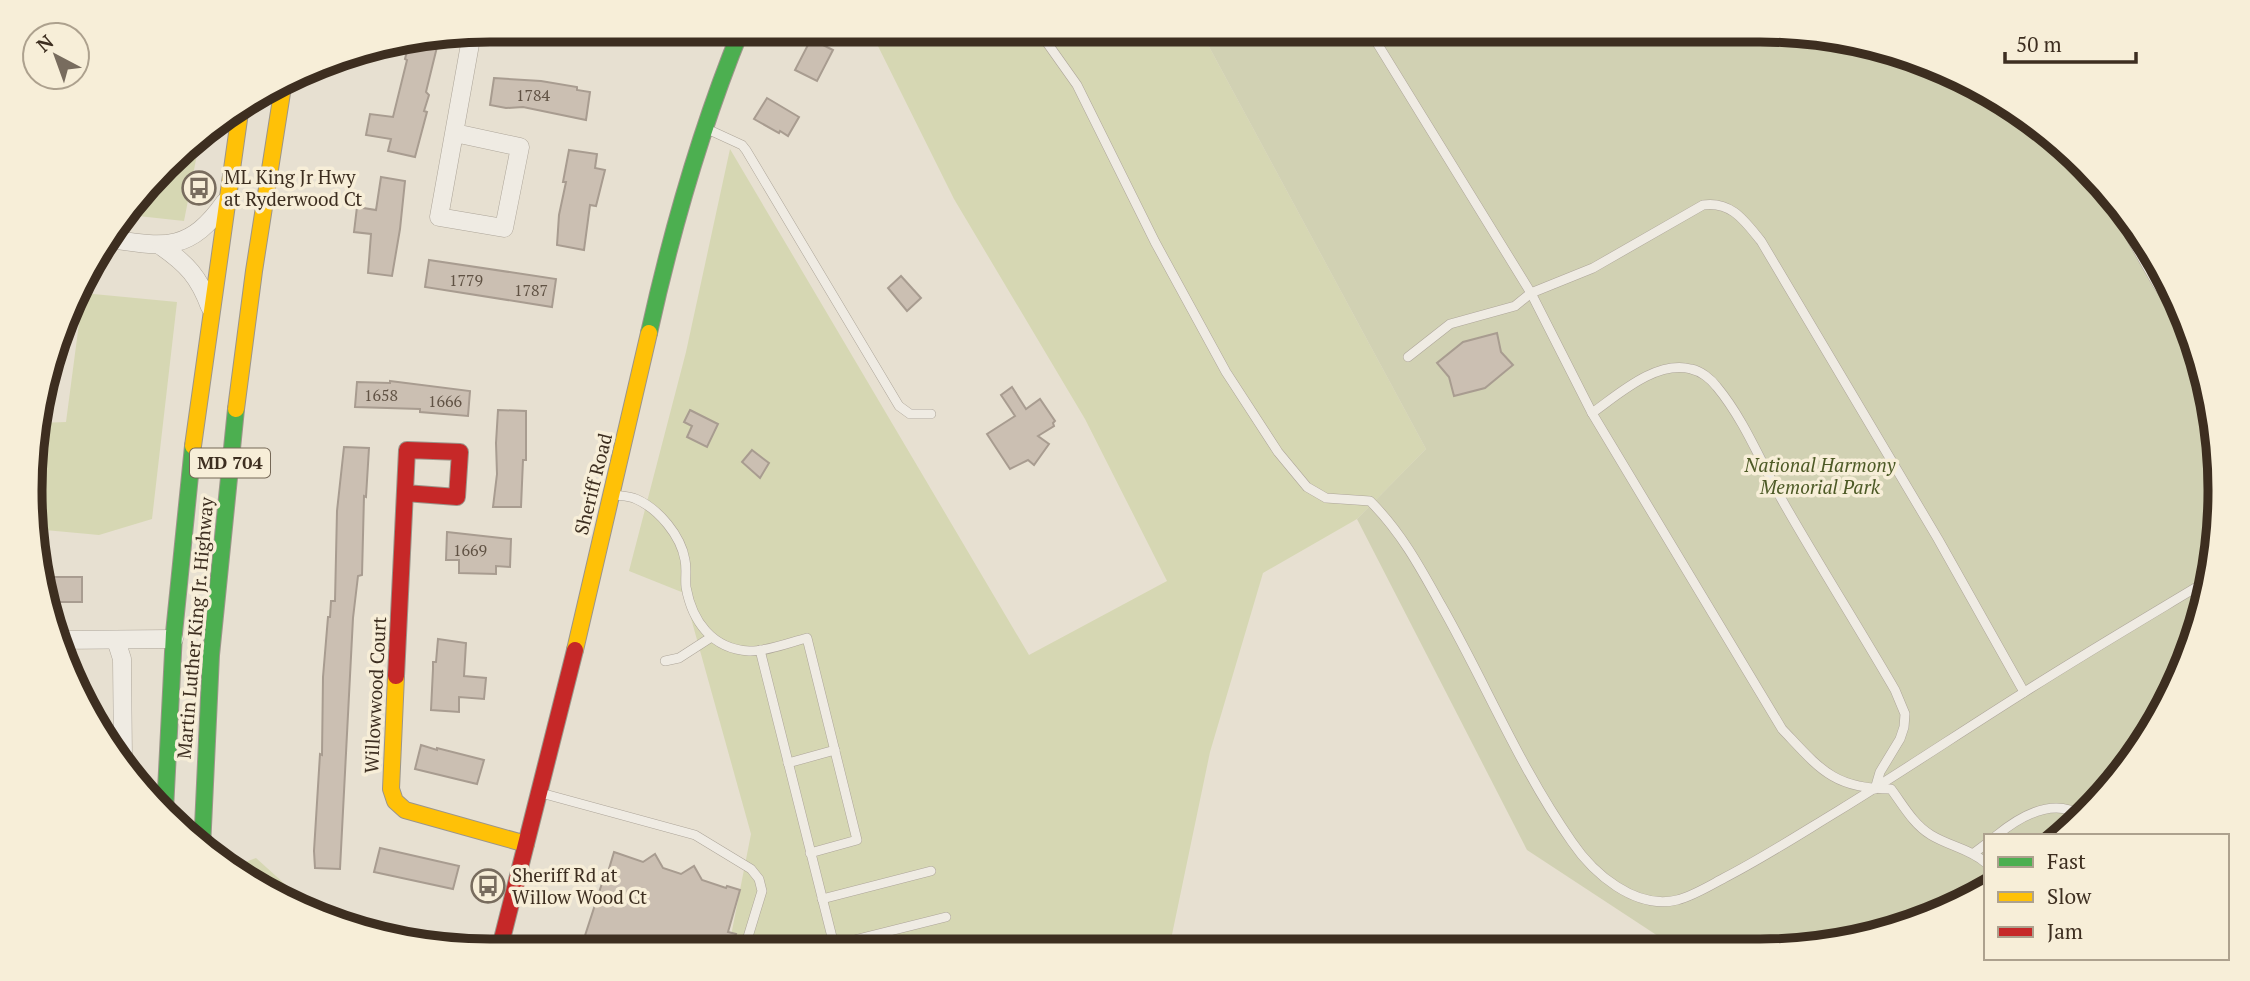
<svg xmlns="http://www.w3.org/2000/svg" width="2250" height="981" font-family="'PT Serif',serif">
  <rect width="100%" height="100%" fill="#e7e0d1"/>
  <!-- green -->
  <g fill="#d6d7b3">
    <path d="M870,30H1200L1426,449L1357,519L1263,573L1210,752L1169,949L728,951L751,834L684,593L629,571L686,352L730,149L1029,655L1167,581L1085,419L954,199Z"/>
    <path d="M201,134L184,221L129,215L187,144Z"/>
    <path d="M83,293L177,302L152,519L99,535L34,529L38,423L66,422Z"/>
    <path d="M256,858L318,914L317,915L260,889L229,868Z"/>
  </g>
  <!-- cemetery -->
  <path fill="#d1d1b3" d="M1200,30H1760L1908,54L1990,92L2064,144L2125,210L2173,287L2205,372L2219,461L2216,551L2196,639L2125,771L2060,836H1986V887L1936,916L1820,947L1708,948L1658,936L1527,850L1357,519L1426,449Z"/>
  <!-- building -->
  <g fill="#cbbfb2" stroke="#a89c90" stroke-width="2">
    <path d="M811,39L833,50L817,81L795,70Z"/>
    <path d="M417,42L437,47L426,92L429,95L424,111L427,112L415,157L388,151L391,139L366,135L370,114L393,117L407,60L405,59L409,43Z"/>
    <path d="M494,78L541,81L577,87V90L590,92L586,120L523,107L506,108L490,105Z"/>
    <path d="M767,98L799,117L788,136L780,131L779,133L754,119Z"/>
    <path d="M569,150L597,154L595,168L605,170L596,206L590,205L584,250L557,245L559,215L566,182H563Z"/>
    <path d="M381,177L405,181L400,229L392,276L368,273L371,234L354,232L357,207L376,210Z"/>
    <path d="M429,260L556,279L552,307L425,287Z"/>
    <path d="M901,276L921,298L907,311L888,288Z"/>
    <path d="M1497,333L1501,352L1513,365L1485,388L1454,396L1449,377L1437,363L1463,342Z"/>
    <path d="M390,381L470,391L468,416L420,412V409L355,407L357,382L390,383Z"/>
    <path d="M1012,387L1026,409L1040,399L1055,421L1053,423L1054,426L1038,436L1049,444L1034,465L1028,460L1010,469L987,434L1015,416L1001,395Z"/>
    <path d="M498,410L526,411V460H523L521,507H493L497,474L496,443Z"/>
    <path d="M690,410L718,424L707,447L687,437L692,426L684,422Z"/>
    <path d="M344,447L369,448L366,497L364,496L362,575L358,576L353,618L340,869L315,868L314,851L320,754L322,755L323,677L328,617H330L331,601H335L337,511Z"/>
    <path d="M752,450L769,463L760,478L742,462Z"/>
    <path d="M447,532L511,539L510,567L496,566V574L459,573V560H446Z"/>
    <path d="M45,577H82V602H46Z"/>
    <path d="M438,639L466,643L464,676L486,678L484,699L459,697V712L431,710L433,669V662H436Z"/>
    <path d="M421,745L437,750V748L484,760L477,784L415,769Z"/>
    <path d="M380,848L459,866L453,889L374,872Z"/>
    <path d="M614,852L643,862L655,854L663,868L681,874L694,866L702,880L726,888L727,886L740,890L728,932L736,934L730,951H580L606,871L608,872Z"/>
  </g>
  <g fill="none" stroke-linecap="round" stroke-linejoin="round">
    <defs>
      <g id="lane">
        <path d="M1038,30L1077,85L1155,242L1226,372L1278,452L1307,487L1326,498L1370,501C1401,532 1420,567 1441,605C1486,684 1520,768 1572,842C1593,873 1635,910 1677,900C1693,896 1709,886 1724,878C1763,858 1800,834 1838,811C1900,773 1961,732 2023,693C2084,654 2147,617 2210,579"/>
        <path d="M1369,30L1531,293L1592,413L1782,729C1819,768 1833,789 1891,789C1903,805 1913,824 1931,835C1949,846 1970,849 1986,863"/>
        <path d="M705,128L742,145L746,150L899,406L910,414H931"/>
        <path d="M2099,182L2157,284L2192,337"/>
        <path d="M1408,357L1450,324L1515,306L1531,293L1593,268L1703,205C1731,201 1744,220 1761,241L1938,539L2024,692"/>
        <path d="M1592,413C1619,394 1656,360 1691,369C1701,371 1711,379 1717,387C1746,422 1763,468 1786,507C1821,568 1859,628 1895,690L1905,714L1904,727L1900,739L1880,772L1875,789"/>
        <path d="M615,495C622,496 629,496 636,499C659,509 681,536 685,560C687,569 685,578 686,587C692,621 712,649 749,651C765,652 791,642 807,638L857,840L810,853"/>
        <path d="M760,650L834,945L946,917"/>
        <path d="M665,661L679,658L710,638"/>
        <path d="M788,763L835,750"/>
        <path d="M541,793L695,835L751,869L759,879L762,891L744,950"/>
        <path d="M1996,836C2019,817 2052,797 2081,815"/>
        <path d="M1974,853L1986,844"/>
        <path d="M822,899L931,871"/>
      </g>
      <g id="street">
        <path d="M455,133L520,147L504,228L439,217L472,33"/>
        <path d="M109,239C164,247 189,253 225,202"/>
        <path d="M161,246C187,264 199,277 210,307"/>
        <path d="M55,640L174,639"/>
        <path d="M116,640L122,659L123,760"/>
      </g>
      <g id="fast">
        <path d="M649,333C672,229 701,128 741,30"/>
        <path d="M165,810L174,633L193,446"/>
        <path d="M202,848L211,655L236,409"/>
      </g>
      <g id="slow">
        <path d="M236,409L254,271L284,80"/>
        <path d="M193,446L241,105"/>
        <path d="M575,650L649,333"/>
        <path d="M396,676L391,789L395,801L405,810L526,844"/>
      </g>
      <g id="jam">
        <path d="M396,676L407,450L460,452L457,497L405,493"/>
        <path d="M499,951L575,650"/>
      </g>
    </defs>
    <!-- lane casing -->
    <use href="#lane" stroke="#ada599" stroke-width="10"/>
    <!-- street casing -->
    <use href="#street" stroke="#ada599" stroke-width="19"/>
    <!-- fast casing -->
    <use href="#fast" stroke="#9c958a" stroke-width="18"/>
    <!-- slow casing -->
    <use href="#slow" stroke="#9c958a" stroke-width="18"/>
    <!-- jam casing -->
    <use href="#jam" stroke="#9c958a" stroke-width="18"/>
    <!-- lane -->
    <use href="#lane" stroke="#efebe3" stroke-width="9"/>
    <!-- street -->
    <use href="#street" stroke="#efebe3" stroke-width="18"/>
    <!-- fast -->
    <use href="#fast" stroke="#4caf50" stroke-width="16"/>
    <!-- slow -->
    <use href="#slow" stroke="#ffc107" stroke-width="16"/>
    <!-- jam -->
    <use href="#jam" stroke="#c62828" stroke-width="16"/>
  </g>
  <!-- icons -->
  <defs>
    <symbol id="bus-ring" viewBox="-11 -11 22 22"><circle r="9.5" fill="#f7eed8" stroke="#786c5e" stroke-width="1.5"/><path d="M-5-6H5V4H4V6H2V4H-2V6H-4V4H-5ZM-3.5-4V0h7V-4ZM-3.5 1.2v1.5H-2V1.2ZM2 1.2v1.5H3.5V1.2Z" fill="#786c5e"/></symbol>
  </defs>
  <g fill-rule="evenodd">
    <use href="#bus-ring" x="180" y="169" width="38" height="38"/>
    <use href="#bus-ring" x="469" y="867" width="38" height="38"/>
  </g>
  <g text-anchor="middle" stroke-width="7" stroke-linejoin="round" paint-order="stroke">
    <!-- number labels -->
    <g font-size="16" fill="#605244">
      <text x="533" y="101">1784</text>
      <text x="466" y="286">1779</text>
      <text x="531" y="296">1787</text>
      <text x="381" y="401">1658</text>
      <text x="445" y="407">1666</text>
      <text x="470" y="556">1669</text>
    </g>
    <!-- shield labels -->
    <rect fill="#f7eed8" stroke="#756857" stroke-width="2" x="190" y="448.5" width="80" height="29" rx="5"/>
    <g font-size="18" font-weight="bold" fill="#3d2e20">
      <text x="230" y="469">MD 704</text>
    </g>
    <!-- poi labels -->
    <g font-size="19" fill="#3d2e20" stroke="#f7eed8" text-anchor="start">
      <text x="224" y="184">ML King Jr Hwy<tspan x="224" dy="22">at Ryderwood Ct</tspan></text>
      <text x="512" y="882">Sheriff Rd at<tspan x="512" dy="22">Willow Wood Ct</tspan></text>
    </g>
    <!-- park labels -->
    <g font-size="19" font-style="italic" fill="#4d5a26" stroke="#f7eed8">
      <text x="1820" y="472">National Harmony<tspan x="1820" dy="22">Memorial Park</tspan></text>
    </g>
    <!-- street labels -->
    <g font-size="19" fill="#3d2e20" stroke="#f7eed8">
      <text transform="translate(593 484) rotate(-76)" y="7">Sheriff Road</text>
      <text transform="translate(195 628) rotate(-85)" y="7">Martin Luther King Jr. Highway</text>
      <text transform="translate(375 695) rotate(-87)" y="7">Willowwood Court</text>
    </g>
  </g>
  <!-- crop -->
  <path d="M0 0H2250V981H0ZM490 42H1760A448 448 0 0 1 2208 490V491A448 448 0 0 1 1760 939H490A448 448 0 0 1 42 491V490A448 448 0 0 1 490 42Z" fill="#f7eed8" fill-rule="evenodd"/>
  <path fill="none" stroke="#3d2e20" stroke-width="9" d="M490 42H1760A448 448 0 0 1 2208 490V491A448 448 0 0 1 1760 939H490A448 448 0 0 1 42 491V490A448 448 0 0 1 490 42Z"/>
  <!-- legend -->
  <rect x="1984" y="834" width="245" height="126" fill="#f7eed8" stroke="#ada18e" stroke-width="2"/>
  <rect x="1998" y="857" width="35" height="10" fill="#4caf50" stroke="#ada18e" stroke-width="2"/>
  <text x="2047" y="869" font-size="21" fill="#3d2e20">Fast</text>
  <rect x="1998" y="892" width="35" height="10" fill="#ffc107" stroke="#ada18e" stroke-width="2"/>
  <text x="2047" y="904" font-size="21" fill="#3d2e20">Slow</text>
  <rect x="1998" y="927" width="35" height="10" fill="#c62828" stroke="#ada18e" stroke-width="2"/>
  <text x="2047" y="939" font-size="21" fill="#3d2e20">Jam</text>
  <!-- north arrow -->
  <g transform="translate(56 56) rotate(319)"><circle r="33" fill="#f7eed8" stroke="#ada18e" stroke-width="2"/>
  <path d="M0-5L12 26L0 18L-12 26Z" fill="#786c5e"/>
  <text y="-10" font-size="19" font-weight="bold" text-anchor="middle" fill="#3d2e20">N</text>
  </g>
  <!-- scale -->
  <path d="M2005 52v10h131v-10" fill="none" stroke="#3d2e20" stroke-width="3.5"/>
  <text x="2016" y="52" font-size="21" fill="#3d2e20" stroke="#f7eed8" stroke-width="5" paint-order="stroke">50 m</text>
</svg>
